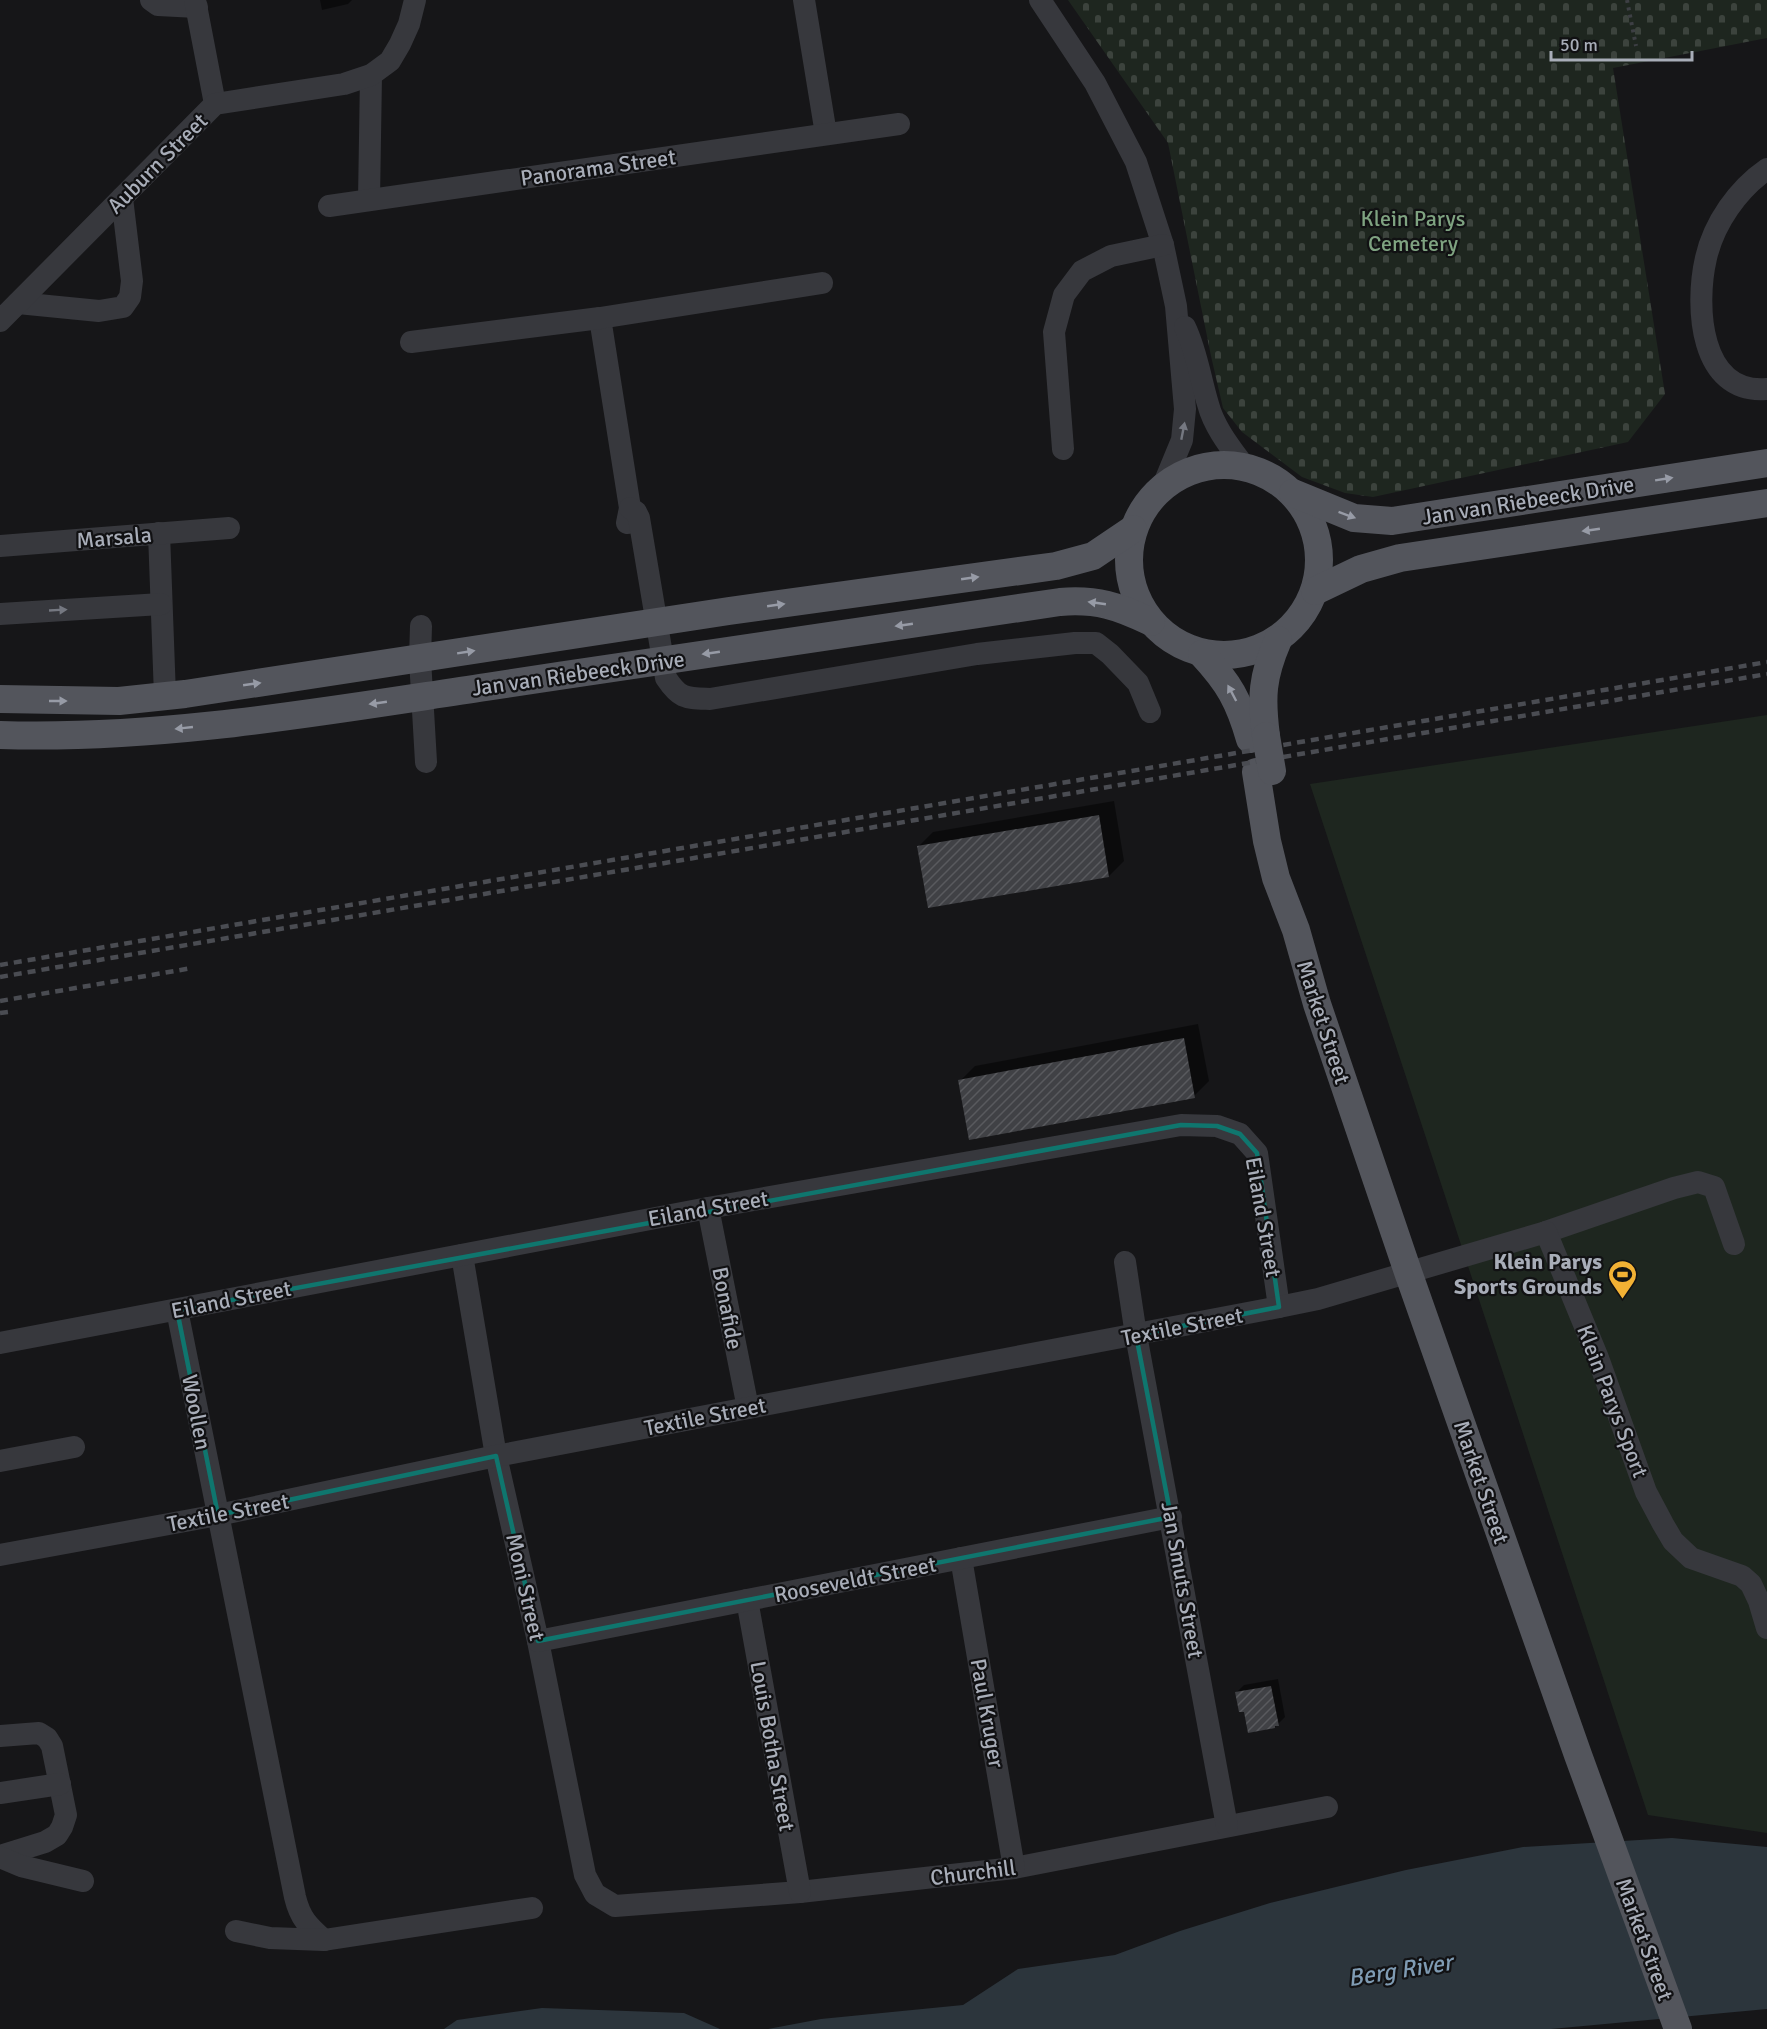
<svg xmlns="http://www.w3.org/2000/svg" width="1767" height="2029" font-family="Signika,sans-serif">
  <defs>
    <pattern id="cemetery-stones" width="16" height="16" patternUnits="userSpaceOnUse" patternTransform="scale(1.5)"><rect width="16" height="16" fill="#1e261f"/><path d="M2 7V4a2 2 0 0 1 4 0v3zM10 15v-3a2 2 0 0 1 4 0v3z" fill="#3c433d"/></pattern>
    <pattern id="building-hatch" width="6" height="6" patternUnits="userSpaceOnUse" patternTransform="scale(1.5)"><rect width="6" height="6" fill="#404145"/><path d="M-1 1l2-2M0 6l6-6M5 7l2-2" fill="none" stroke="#595a5e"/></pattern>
  </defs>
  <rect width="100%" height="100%" fill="#161618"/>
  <!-- cemetery -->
  <path fill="url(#cemetery-stones)" d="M1068,0H1767V38L1613,68L1665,394L1628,442L1373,497L1345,493L1302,477L1242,432L1223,408L1211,356L1168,143Z"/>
  <!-- pitch -->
  <path fill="#1e261f" d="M1767,715V1833L1648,1815L1310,784Z"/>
  <!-- water -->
  <g fill="#2c353c">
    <path d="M1672,1838L1767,1847V2009L1551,2029H768L821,2019L963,2005L1018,1969L1115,1955L1180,1931L1270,1903L1406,1870L1523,1847Z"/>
    <path d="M542,2008L684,2013L720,2029H444L457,2020Z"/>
  </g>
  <!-- shadow -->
  <g fill="#0007">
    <path d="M320,0H352L348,4L322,10Z"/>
    <path d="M1114,801L1124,861L1109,876L918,847L933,832Z"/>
    <path d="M1198,1024L1209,1081L1194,1096L960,1081L975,1066Z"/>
    <path d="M1278,1679L1285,1717L1275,1727L1246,1710L1237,1692L1244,1685Z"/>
  </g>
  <!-- building -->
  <g fill="url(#building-hatch)">
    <path d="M1099,815L1109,877L928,908L917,846Z"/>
    <path d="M1184,1038L1195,1098L969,1140L958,1080Z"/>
    <path d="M1271,1686L1279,1726H1275V1728L1248,1733L1244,1712H1239L1235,1692Z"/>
  </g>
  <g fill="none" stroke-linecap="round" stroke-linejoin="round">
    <!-- path -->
    <path stroke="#3d3f44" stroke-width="4" stroke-dasharray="3 4.5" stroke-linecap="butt" d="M1627,0L1636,46"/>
    <!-- minor -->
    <g stroke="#37383d" stroke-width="22">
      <path d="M151,0L158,5L197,7"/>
      <path d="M195,0L215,104"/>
      <path d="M804,0L826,134"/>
      <path d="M1040,0L1095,83L1136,162L1163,245L1176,306L1185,409L1182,440L1163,486"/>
      <path d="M1767,169C1738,189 1714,223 1706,258C1695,305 1699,395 1767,389"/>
      <path d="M369,200L371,75"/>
      <path d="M329,206L899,124"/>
      <path d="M18,303L99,311L123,307L130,297L132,281L122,198"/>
      <path d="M600,318L630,508L627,523"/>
      <path d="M0,321L215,104L344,84L371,75L390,61L400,44L409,24L415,0"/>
      <path d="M1185,327C1197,352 1200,378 1208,404C1214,427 1230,447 1244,466"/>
      <path d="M411,342L600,318L822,283"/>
      <path d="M1063,449L1054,332L1064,295L1082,271L1111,256L1163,245"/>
      <path d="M630,508L636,512L639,518L666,678C680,699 685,698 710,699L977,654L1075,643H1096L1110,654L1138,683L1150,712"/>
      <path d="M159,533L165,696"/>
      <path d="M0,546L229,528"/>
      <path d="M0,614L161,604"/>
      <path d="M421,626L420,659L426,762"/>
      <path d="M708,1208L748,1408"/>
      <path d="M1546,1232L1674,1188L1698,1182L1714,1187L1734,1244"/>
      <path d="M462,1255L496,1456L538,1641L585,1875L595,1894L615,1906L800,1892L1014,1868L1327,1807"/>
      <path d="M1125,1262L1136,1335L1227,1826"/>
      <path d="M177,1310L295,1897C300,1918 308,1926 324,1940"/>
      <path d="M0,1343L708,1208L1181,1125L1217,1126L1240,1134L1257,1153L1279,1307"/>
      <path d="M0,1461L74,1447"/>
      <path d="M0,1555L218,1515L496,1456L1279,1307L1318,1299L1546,1232L1598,1358L1646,1492L1663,1524L1673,1541L1691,1558L1742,1576L1751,1584L1759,1601L1767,1628"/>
      <path d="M961,1558L1014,1868"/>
      <path d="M747,1600L800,1892"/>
      <path d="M538,1641L1171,1517"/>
      <path d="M0,1736L39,1733L47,1738L52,1746L66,1815L62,1827L57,1835L45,1842L0,1856"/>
      <path d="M0,1793L60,1784"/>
      <path d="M0,1857L21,1866L83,1881"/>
      <path d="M236,1931L270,1938L324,1940L532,1908"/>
    </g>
    <!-- major -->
    <g stroke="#53555c" stroke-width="28">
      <circle cx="1224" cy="560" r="95"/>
      <path d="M1293,493L1354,518L1392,521L1767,463"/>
      <path d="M1315,591L1361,569L1400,558L1767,503"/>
      <path d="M1202,654C1229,683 1239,701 1250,739"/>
      <path d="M0,699L119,701L185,694L729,611L1056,566L1093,556L1133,529"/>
      <path d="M0,735C163,740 325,711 486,687C677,658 868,630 1060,602C1097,599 1118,606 1151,622"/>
      <path d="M1266,736C1261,697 1262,677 1278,640"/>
      <path d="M1256,772L1267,841L1276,878L1296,930L1317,1004L1408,1272L1578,1755L1678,2029"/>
    </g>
    <!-- rail -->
    <g stroke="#4a4c52" stroke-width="4.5" stroke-dasharray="8 6" stroke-linecap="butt">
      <path d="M0,965L1767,662"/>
      <path d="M0,977L1767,674"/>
      <path d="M0,1001L192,968"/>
      <path d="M0,1013L8,1012"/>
    </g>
    <!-- major-bridge -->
    <path stroke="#53555c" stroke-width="28" d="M1266,736L1272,771"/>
  </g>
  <!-- one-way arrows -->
  <defs><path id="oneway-solid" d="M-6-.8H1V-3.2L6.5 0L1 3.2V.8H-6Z" transform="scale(1.5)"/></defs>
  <g fill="#757881">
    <use href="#oneway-solid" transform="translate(1183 431) rotate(-79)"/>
    <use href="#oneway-solid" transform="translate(58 610) rotate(-3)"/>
  </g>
  <g fill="#979ba6">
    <use href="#oneway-solid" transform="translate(1664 479) rotate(-9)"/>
    <use href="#oneway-solid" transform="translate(1347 515) rotate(20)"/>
    <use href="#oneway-solid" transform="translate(1591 530) rotate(172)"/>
    <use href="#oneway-solid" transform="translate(970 578) rotate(-8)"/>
    <use href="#oneway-solid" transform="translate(1097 603) rotate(-172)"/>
    <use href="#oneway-solid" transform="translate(776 605) rotate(-8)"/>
    <use href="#oneway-solid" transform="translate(904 625) rotate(172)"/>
    <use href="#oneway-solid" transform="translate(466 652) rotate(-9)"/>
    <use href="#oneway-solid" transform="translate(711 653) rotate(172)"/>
    <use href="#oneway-solid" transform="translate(252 684) rotate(-8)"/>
    <use href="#oneway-solid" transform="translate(1232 693) rotate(-118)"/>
    <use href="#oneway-solid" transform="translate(58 701)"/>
    <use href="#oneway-solid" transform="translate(378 703) rotate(172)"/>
    <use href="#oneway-solid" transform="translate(184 728) rotate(174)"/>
  </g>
  <!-- marked area -->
  <path fill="none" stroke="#0f766e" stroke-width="4.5" stroke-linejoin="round" d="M1181,1125L1217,1126L1240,1134L1257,1153L1279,1307L1136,1335L1171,1517L538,1641L496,1456L218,1515L177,1310Z"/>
  <!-- icons -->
  <defs>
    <symbol id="stadium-pin" viewBox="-11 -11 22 30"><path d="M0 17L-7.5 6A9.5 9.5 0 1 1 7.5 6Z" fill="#f2b134" stroke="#111113"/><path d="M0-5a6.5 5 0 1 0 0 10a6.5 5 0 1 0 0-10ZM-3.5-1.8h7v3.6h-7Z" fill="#111"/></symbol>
  </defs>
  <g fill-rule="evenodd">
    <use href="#stadium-pin" x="1606" y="1258" width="33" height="45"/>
  </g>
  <g text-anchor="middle" stroke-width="4.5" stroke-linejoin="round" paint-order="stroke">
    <!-- street labels -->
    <g font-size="22" fill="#a8adb8" stroke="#111113">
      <text transform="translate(157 163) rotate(-45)" y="8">Auburn Street</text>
      <text transform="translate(598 167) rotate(-8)" y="8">Panorama Street</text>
      <text transform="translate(1528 500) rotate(-9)" y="8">Jan van Riebeeck Drive</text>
      <text transform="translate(114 537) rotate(-5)" y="8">Marsala</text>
      <text transform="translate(578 673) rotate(-8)" y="8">Jan van Riebeeck Drive</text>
      <text transform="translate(1324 1022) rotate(72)" y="8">Market Street</text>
      <text transform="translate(708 1208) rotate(-10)" y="8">Eiland Street</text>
      <text transform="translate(1264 1217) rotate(80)" y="8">Eiland Street</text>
      <text transform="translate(231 1299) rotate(-11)" y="8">Eiland Street</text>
      <text transform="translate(728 1308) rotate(79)" y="8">Bonafide</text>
      <text transform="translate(1182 1326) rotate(-11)" y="8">Textile Street</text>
      <text transform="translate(1613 1401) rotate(69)" y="8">Klein Parys Sport</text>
      <text transform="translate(197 1412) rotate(79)" y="8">Woollen</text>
      <text transform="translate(705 1416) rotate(-11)" y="8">Textile Street</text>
      <text transform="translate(1482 1482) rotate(71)" y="8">Market Street</text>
      <text transform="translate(228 1512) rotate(-11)" y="8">Textile Street</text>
      <text transform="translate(855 1579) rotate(-11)" y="8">Rooseveldt Street</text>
      <text transform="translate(1183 1580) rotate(80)" y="8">Jan Smuts Street</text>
      <text transform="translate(526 1587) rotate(77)" y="8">Moni Street</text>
      <text transform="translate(988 1713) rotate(80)" y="8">Paul Kruger</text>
      <text transform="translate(773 1746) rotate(80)" y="8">Louis Botha Street</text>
      <text transform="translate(973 1872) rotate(-7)" y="8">Churchill</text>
      <text transform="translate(1645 1939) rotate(70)" y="8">Market Street</text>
    </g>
    <!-- park labels -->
    <g font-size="22" fill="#7fa381" stroke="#111113">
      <text x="1413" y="226">Klein Parys<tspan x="1413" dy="25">Cemetery</tspan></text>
    </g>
    <!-- poi labels -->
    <g font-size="22" font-weight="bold" fill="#a8adb8" stroke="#111113" text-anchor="end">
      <text x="1602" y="1269">Klein Parys<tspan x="1602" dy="25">Sports Grounds</tspan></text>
    </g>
    <!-- water labels -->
    <g font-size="24" font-style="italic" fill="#7f9bb3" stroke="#111113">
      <text transform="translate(1400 1970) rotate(-9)" y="8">Berg River</text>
    </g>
  </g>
  <!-- scale -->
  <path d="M1551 51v9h141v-9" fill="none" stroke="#a8adb8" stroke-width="3"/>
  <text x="1560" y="51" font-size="18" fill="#a8adb8" stroke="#111113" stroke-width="4.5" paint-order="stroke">50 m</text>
</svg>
